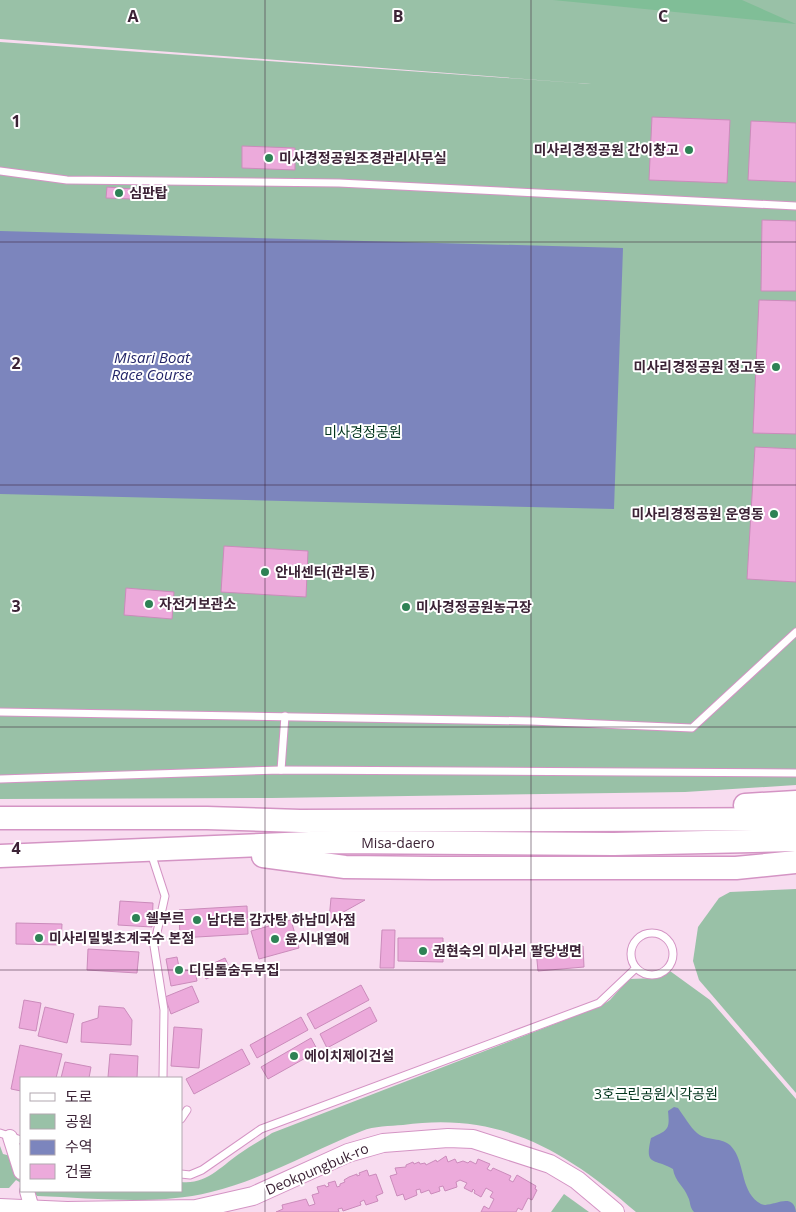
<svg xmlns="http://www.w3.org/2000/svg" width="796" height="1212" font-family="'Open Sans','Noto Sans KR',sans-serif">
  <rect width="100%" height="100%" fill="#f8dcf0"/>
  <!-- green -->
  <g fill="#99c1a7">
    <path d="M0,0H796V785L685,792L272,798L0,799V42L591,84L0,39Z"/>
    <path d="M796,889V1093L699,980L693,961L698,927L719,898L730,892Z"/>
    <path d="M670,971L710,1000L796,1099V1212H636C566,1151 500,1111 403,1125C390,1126 374,1126 362,1131C312,1151 264,1179 211,1192C155,1206 95,1198 37,1196L33,1191H181V1182C207,1185 222,1165 242,1152C252,1145 262,1140 272,1133L601,1006L610,1000L629,979L658,978Z"/>
    <path d="M0,1146L3,1154L19,1158L21,1155V1183L16,1180L9,1188H0Z"/>
    <path d="M564,1194L589,1212H551Z"/>
  </g>
  <!-- forest -->
  <path fill="#80be97" d="M553,0H742L796,24Z"/>
  <!-- water -->
  <g fill="#7c85bd">
    <path d="M0,231L623,248L614,509L0,494Z"/>
    <path d="M674,1107L678,1108C684,1116 690,1127 697,1133C709,1143 725,1135 734,1150C745,1166 741,1193 761,1204C771,1209 793,1190 796,1212H694C689,1206 691,1203 688,1197C684,1186 675,1182 673,1169C654,1158 644,1167 651,1138C668,1130 670,1130 668,1111Z"/>
  </g>
  <!-- building -->
  <g fill="#ecaadb" stroke="#cb8bbb">
    <path d="M652,117L730,120L727,183L649,180Z"/>
    <path d="M751,121L796,123V182L748,180Z"/>
    <path d="M242,146L295,148V170L242,168Z"/>
    <path d="M107,187L133,189L132,199L106,198Z"/>
    <path d="M762,220L796,221V291H761Z"/>
    <path d="M759,300L796,301V434L753,433Z"/>
    <path d="M755,447L796,449V582L747,579Z"/>
    <path d="M224,546L308,551L306,597L221,592Z"/>
    <path d="M126,588L174,592L172,619L124,615Z"/>
    <path d="M331,898L365,900L329,920Z"/>
    <path d="M120,901L153,903L152,927L118,925Z"/>
    <path d="M247,906L248,934L180,938L179,910Z"/>
    <path d="M291,920L299,948L259,959L251,931Z"/>
    <path d="M16,923L62,924L61,945L16,944Z"/>
    <path d="M382,930H395L394,968H380Z"/>
    <path d="M398,938H443V962L398,961Z"/>
    <path d="M583,946L584,967L538,971L536,950Z"/>
    <path d="M88,949L139,952L137,973L87,970Z"/>
    <path d="M177,957L180,972L195,969L197,981L171,986L166,959Z"/>
    <path d="M225,958L230,969L206,979L201,969Z"/>
    <path d="M361,985L369,1000L315,1029L307,1014Z"/>
    <path d="M192,986L199,1002L171,1014L165,997Z"/>
    <path d="M24,1000L41,1003L36,1031L19,1028Z"/>
    <path d="M99,1006L124,1008L132,1020L131,1045L81,1042L82,1023L98,1018Z"/>
    <path d="M45,1007L74,1014L67,1043L38,1036Z"/>
    <path d="M370,1007L377,1021L327,1048L320,1034Z"/>
    <path d="M301,1017L308,1030L257,1058L250,1045Z"/>
    <path d="M174,1027L202,1029L199,1068L171,1066Z"/>
    <path d="M311,1038L318,1051L268,1079L261,1067Z"/>
    <path d="M20,1045L62,1054L56,1078H21V1091L11,1089Z"/>
    <path d="M242,1049L250,1064L194,1094L186,1079Z"/>
    <path d="M110,1054L138,1056L137,1078L108,1077Z"/>
    <path d="M65,1062L91,1067L89,1078H61Z"/>
    <path d="M446,1156L448,1162L455,1159L457,1163L463,1161L468,1163L470,1161L476,1164L478,1159L490,1164L487,1169L491,1171L493,1168L511,1176L509,1180L513,1182L517,1175L536,1186L535,1189L537,1190L532,1200L528,1198L522,1210L518,1208L516,1212H481L484,1206L489,1209L494,1199L490,1197L493,1192L486,1188L481,1197L474,1193L475,1191L473,1189L472,1192L464,1188L467,1183L460,1180L456,1182L457,1187L445,1191L443,1186L439,1187L440,1191L431,1194L429,1190L421,1193L420,1189L416,1190L417,1195L405,1200L403,1194L397,1196L390,1176L397,1174L395,1168L406,1167V1165L413,1162L414,1164L419,1162L420,1164L425,1163L426,1165L436,1160L437,1162Z"/>
    <path d="M367,1170L369,1176L376,1174L383,1193L376,1196L378,1201L366,1205L364,1200L360,1202L361,1205L343,1211L342,1208L338,1209L339,1212H276L283,1209L282,1205L306,1199L309,1206L315,1204L312,1195L319,1193L317,1187L325,1185L326,1187L329,1186L328,1183L335,1181L337,1187L340,1186V1184L345,1182L344,1180L349,1177L357,1174V1176L360,1175L359,1173Z"/>
  </g>
  <g fill="none" stroke-linecap="round" stroke-linejoin="round">
    <defs>
      <g id="service">
        <path d="M0,171L67,180L339,183L796,206"/>
        <path d="M0,712L531,721L692,728L796,632"/>
        <path d="M281,770L285,716"/>
        <path d="M0,779L281,770L796,773"/>
        <path d="M151,853L165,896L154,946L164,1010L163,1078"/>
        <circle cx="652" cy="954" r="21"/>
        <path d="M181,1119L187,1110"/>
        <path d="M0,1133L21,1140"/>
        <path d="M181,1174L190,1175L202,1170L261,1129L599,1003L636,968"/>
      </g>
      <g id="minor">
        <path d="M10,1137L21,1172"/>
        <path d="M27,1191L32,1209"/>
      </g>
      <path id="tertiary" d="M0,1208L67,1211L196,1209L253,1196L348,1153L383,1143L448,1138L473,1139L550,1164L577,1180L615,1212"/>
      <g id="primary">
        <path d="M745,805L796,802"/>
        <path d="M0,818H207L300,821L796,819"/>
        <path d="M0,856L334,842L614,844L796,840"/>
        <path d="M263,856L345,867L433,868H736L796,862"/>
      </g>
    </defs>
    <!-- service casing -->
    <use href="#service" stroke="#d494c4" stroke-width="9"/>
    <!-- minor casing -->
    <use href="#minor" stroke="#d494c4" stroke-width="16"/>
    <!-- tertiary casing -->
    <use href="#tertiary" stroke="#d494c4" stroke-width="20"/>
    <!-- primary casing -->
    <use href="#primary" stroke="#d494c4" stroke-width="25"/>
    <!-- service -->
    <use href="#service" stroke="#fff" stroke-width="7"/>
    <!-- minor -->
    <use href="#minor" stroke="#fff" stroke-width="14"/>
    <!-- tertiary -->
    <use href="#tertiary" stroke="#fff" stroke-width="18"/>
    <!-- primary -->
    <use href="#primary" stroke="#fff" stroke-width="22"/>
  </g>
  <!-- grid -->
  <path fill="none" stroke="#3c2336" stroke-width="1" stroke-opacity="0.55" d="M265,0V1212M531,0V1212M0,242H796M0,485H796M0,727H796M0,970H796"/>
  <!-- markers -->
  <g fill="#2e8255" stroke="#fff" stroke-width="2">
    <circle cx="689" cy="150" r="5"/>
    <circle cx="269" cy="158" r="5"/>
    <circle cx="119" cy="193" r="5"/>
    <circle cx="776" cy="367" r="5"/>
    <circle cx="774" cy="514" r="5"/>
    <circle cx="265" cy="572" r="5"/>
    <circle cx="149" cy="604" r="5"/>
    <circle cx="406" cy="607" r="5"/>
    <circle cx="136" cy="918" r="5"/>
    <circle cx="197" cy="920" r="5"/>
    <circle cx="39" cy="938" r="5"/>
    <circle cx="275" cy="939" r="5"/>
    <circle cx="423" cy="951" r="5"/>
    <circle cx="179" cy="970" r="5"/>
    <circle cx="294" cy="1056" r="5"/>
  </g>
  <g text-anchor="middle" stroke-width="4" stroke-linejoin="round" paint-order="stroke">
    <!-- poi labels -->
    <g font-size="14" font-weight="bold" fill="#3c2336" stroke="#fff" text-anchor="start">
      <text x="679" y="155" text-anchor="end">미사리경정공원 간이창고</text>
      <text x="279" y="163">미사경정공원조경관리사무실</text>
      <text x="129" y="198">심판탑</text>
      <text x="766" y="372" text-anchor="end">미사리경정공원 정고동</text>
      <text x="764" y="519" text-anchor="end">미사리경정공원 운영동</text>
      <text x="275" y="577">안내센터(관리동)</text>
      <text x="159" y="609">자전거보관소</text>
      <text x="416" y="612">미사경정공원농구장</text>
      <text x="146" y="923">쉘부르</text>
      <text x="207" y="925">남다른 감자탕 하남미사점</text>
      <text x="49" y="943">미사리밀빛초계국수 본점</text>
      <text x="285" y="944">윤시내열애</text>
      <text x="433" y="956">권현숙의 미사리 팔당냉면</text>
      <text x="189" y="975">디딤돌숨두부집</text>
      <text x="304" y="1061">에이치제이건설</text>
    </g>
    <!-- park labels -->
    <g font-size="14" fill="#02351d" stroke="#fff">
      <text x="363" y="437">미사경정공원</text>
      <text x="656" y="1099">3호근린공원시각공원</text>
    </g>
    <!-- street labels -->
    <g font-size="14" fill="#3c2336" stroke="#fff">
      <text x="398" y="848">Misa-daero</text>
      <text transform="translate(317 1169) rotate(-23)" y="5">Deokpungbuk-ro</text>
    </g>
    <!-- water labels -->
    <g font-size="15" font-style="italic" fill="#242669" stroke="#fff">
      <text x="152" y="363">Misari Boat<tspan x="152" dy="17">Race Course</tspan></text>
    </g>
  </g>
  <g font-size="16" text-anchor="middle" font-weight="bold" fill="#3c2336" stroke="#fff" stroke-width="4" stroke-linejoin="round" paint-order="stroke">
    <text x="133" y="22">A</text>
    <text x="398" y="22">B</text>
    <text x="663" y="22">C</text>
    <text x="16" y="127">1</text>
    <text x="16" y="369">2</text>
    <text x="16" y="612">3</text>
    <text x="16" y="854">4</text>
  </g>
  <!-- legend -->
  <rect x="20" y="1077" width="162" height="115" fill="#ffffff" stroke="#b1a7af"/>
  <rect x="30" y="1093" width="25" height="8" fill="#ffffff" stroke="#b1a7af"/>
  <text x="65" y="1102" font-size="15" fill="#3c2336">도로</text>
  <rect x="30" y="1114" width="25" height="15" fill="#99c1a7" stroke="#b1a7af"/>
  <text x="65" y="1127" font-size="15" fill="#3c2336">공원</text>
  <rect x="30" y="1140" width="25" height="15" fill="#7c85bd" stroke="#b1a7af"/>
  <text x="65" y="1152" font-size="15" fill="#3c2336">수역</text>
  <rect x="30" y="1164" width="25" height="15" fill="#ecaadb" stroke="#b1a7af"/>
  <text x="65" y="1177" font-size="15" fill="#3c2336">건물</text>
</svg>
